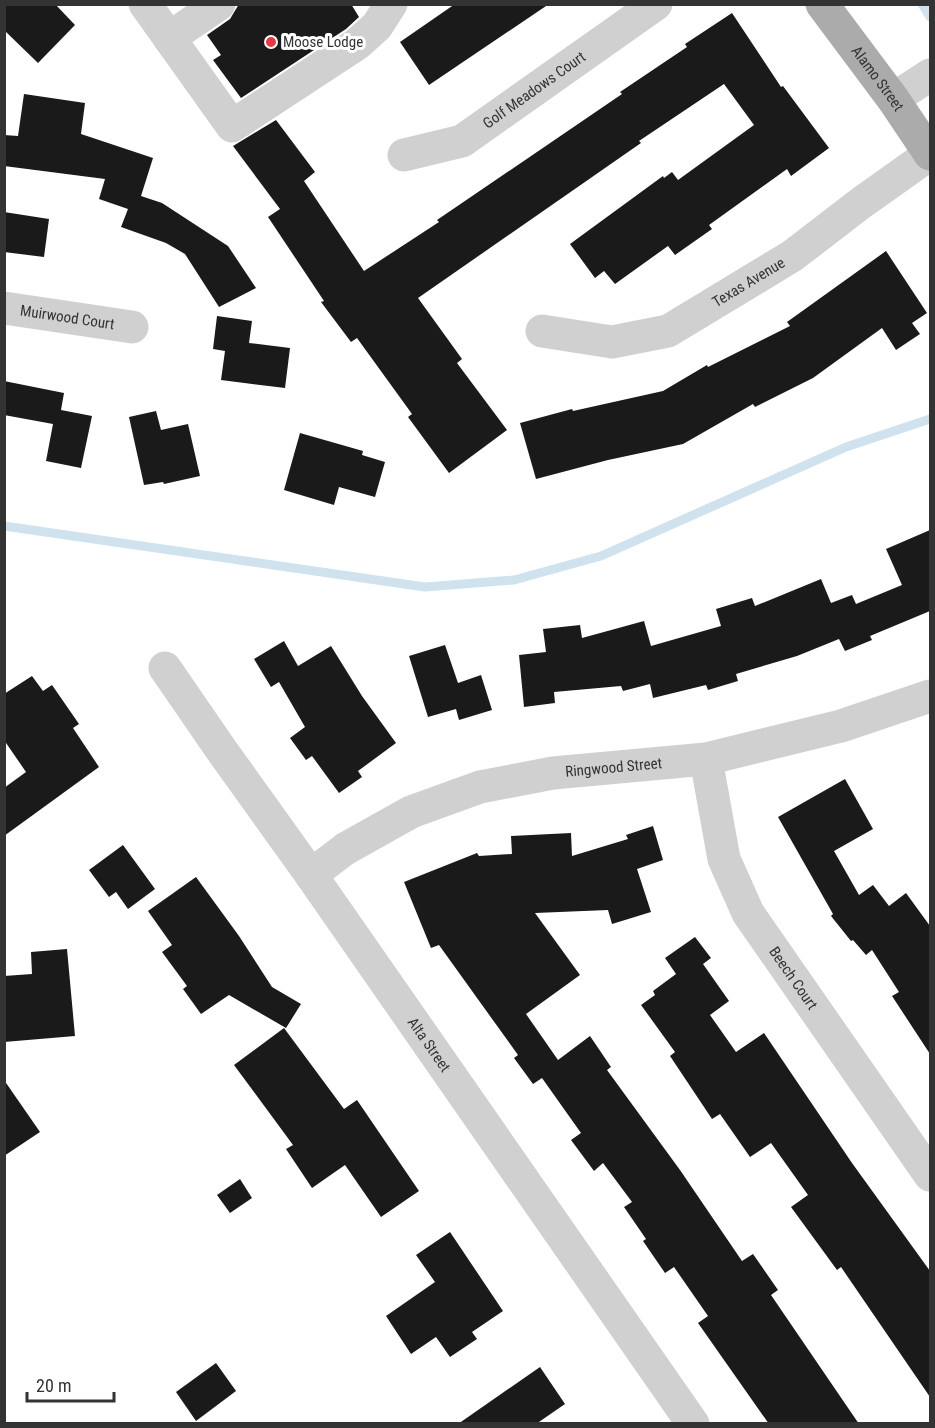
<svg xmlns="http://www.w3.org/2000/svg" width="935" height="1428" font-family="'Roboto Condensed',sans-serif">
  <rect width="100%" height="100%" fill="#fff"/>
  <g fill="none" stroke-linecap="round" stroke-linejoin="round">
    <!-- stream -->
    <g stroke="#cfe2ee" stroke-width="9">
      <path d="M922,4L930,17"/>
      <path d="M4,526L425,587L514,580L601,556L846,447L930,419"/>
    </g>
  </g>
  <!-- building -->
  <g fill="#1a1a1a">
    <path d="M4,4H55L75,25L38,63L4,30Z"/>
    <path d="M239,4H351L359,17L346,29L241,98L213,60L221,55L207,35L230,19Z"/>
    <path d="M455,4H549L429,85L400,42Z"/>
    <path d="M732,13L781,87L783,86L829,148L791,176L787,169L709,225L712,229L675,255L668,246L615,284L604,271L595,278L570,244L663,176L664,178L672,172L678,180L754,125L724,84L639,141L641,143L418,298L462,359L457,363L507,430L449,473L408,417L412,414L357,338L351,342L321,302L324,301L268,217L280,209L233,146L276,120L315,172L304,181L364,271L439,222L437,220L622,94L620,92L687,47L685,44Z"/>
    <path d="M24,94L85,103L81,134L153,158L141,196L162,203L228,246L256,288L219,307L185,254L166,243L121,227L128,209L99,199L105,179L4,166V135L18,136Z"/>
    <path d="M4,212L49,219L44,257L4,252Z"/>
    <path d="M886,251L927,313L912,323L920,334L896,350L882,328L813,378L755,407L753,404L683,444L608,460L536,479L520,423L572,409L573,411L663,391L707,365L708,367L790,326L787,322Z"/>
    <path d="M217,316L252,321L249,343L290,348L285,388L221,380L225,351L213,349Z"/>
    <path d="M4,381L64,393L61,410L92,416L81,468L46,461L53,424L4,415Z"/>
    <path d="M156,411L161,430L188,424L200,476L164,484L163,482L144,485L129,417Z"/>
    <path d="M300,433L363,451L362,455L385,462L375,497L339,487L334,505L284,490Z"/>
    <path d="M930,530V611L870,636L872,640L845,651L839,639L797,656L736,674L738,681L708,690L706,685L653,698L650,684L623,691L621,686L554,692L555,703L524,707L519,655L546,652L543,629L580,625L582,638L644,621L651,646L721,626L716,609L752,598L755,606L821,579L831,603L852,595L856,604L902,585L886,549Z"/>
    <path d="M284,641L298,666L331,646L362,696L396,743L358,771L362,777L339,793L312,756L306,760L290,738L305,727L279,682L271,687L254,659Z"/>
    <path d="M445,645L458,683L481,675L492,710L459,720L456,709L428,717L409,656Z"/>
    <path d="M32,676L43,691L52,685L79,724L73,728L99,767L4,836V788L26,772L4,740V694Z"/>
    <path d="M845,779L873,829L834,851L859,895L873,885L889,906L906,893L930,926V1054L892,996L899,992L872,950L866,955L853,940L851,941L831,916L833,914L778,817Z"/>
    <path d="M653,826L663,860L637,869L651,912L612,924L608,910L535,913L580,975L526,1014L558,1060L590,1036L611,1067L607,1070L680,1170L742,1261L753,1254L778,1290L771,1295L859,1424H769L698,1323L708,1316L674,1267L665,1273L643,1241L646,1239L624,1207L632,1202L603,1163L594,1171L571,1140L581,1133L542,1078L533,1084L514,1058L518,1055L439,945L431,948L404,882L477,853L479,856L512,854L511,836L571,833L572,856L628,839L626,835Z"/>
    <path d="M123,845L155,889L128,909L116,892L109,897L89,870Z"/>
    <path d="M196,877L239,936L272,987L301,1004L286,1028L229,995L201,1014L183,989L187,986L162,952L172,945L148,911Z"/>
    <path d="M695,937L711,958L703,964L729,1001L710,1015L736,1052L764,1033L852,1163L930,1271V1397L841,1267L837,1270L791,1207L808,1195L771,1143L750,1157L720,1114L712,1119L670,1056L675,1052L641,1005L655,995L653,991L676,974L665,958Z"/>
    <path d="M67,949L75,1036L4,1042V976L32,974L31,952Z"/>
    <path d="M284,1028L344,1109L357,1100L419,1191L381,1217L345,1165L312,1188L286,1149L293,1145L234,1065Z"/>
    <path d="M4,1080L40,1132L4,1156Z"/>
    <path d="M240,1179L252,1198L230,1213L217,1195Z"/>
    <path d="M450,1232L503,1311L472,1332L477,1339L450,1357L436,1337L411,1354L386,1316L435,1282L416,1255Z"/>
    <path d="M216,1363L236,1391L196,1421L176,1392Z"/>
    <path d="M540,1367L565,1404L536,1424H458Z"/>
  </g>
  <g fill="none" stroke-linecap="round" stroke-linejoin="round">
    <!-- minor -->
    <g stroke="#d0d0d0" stroke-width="33">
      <path d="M145,4L232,126L357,44L377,26L391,4"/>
      <path d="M169,38L219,4"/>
      <path d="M893,99L930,75"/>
      <path id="s1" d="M404,155L462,141L656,4"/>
      <path id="s2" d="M4,308L132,327"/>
      <path id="s3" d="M542,331L612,342L668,331L792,256L861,203L930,154"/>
      <path id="s4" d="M165,668L220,748L311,875L693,1424"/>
      <path id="s5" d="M706,759L724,859L748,913L930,1175"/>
      <path id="s6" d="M311,875L345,849L411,812L480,787L553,773L706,759L841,726L930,696"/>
    </g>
    <!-- major -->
    <path stroke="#ababab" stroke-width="33" id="s7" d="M822,4L893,99L930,154"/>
  </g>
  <!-- markers -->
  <circle fill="#e63946" stroke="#fff" stroke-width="2" cx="271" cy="42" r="6"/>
  <g text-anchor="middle" stroke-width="6" stroke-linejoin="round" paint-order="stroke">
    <!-- poi labels -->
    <g font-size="15" fill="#333" stroke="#fff" text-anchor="start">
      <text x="283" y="47">Moose Lodge</text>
    </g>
    <!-- street labels -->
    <g font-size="15" fill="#333" stroke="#fff">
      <text dy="5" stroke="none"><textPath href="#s7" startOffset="93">Alamo Street</textPath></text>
      <text dy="5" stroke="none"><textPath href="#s1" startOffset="148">Golf Meadows Court</textPath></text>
      <text dy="5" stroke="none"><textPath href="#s3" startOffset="222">Texas Avenue</textPath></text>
      <text dy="5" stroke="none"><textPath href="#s2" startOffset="64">Muirwood Court</textPath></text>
      <text dy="5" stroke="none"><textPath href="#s6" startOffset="327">Ringwood Street</textPath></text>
      <text dy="5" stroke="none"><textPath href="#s5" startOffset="240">Beech Court</textPath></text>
      <text dy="5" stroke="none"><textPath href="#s4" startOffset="460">Alta Street</textPath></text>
    </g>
  </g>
  <!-- border -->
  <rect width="935" height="1428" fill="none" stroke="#333333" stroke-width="12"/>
  <!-- scale -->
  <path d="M27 1392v9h87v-9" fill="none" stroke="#333333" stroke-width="3"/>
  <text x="36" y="1392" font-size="18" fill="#333333" stroke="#ffffff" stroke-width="4.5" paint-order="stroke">20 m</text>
</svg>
